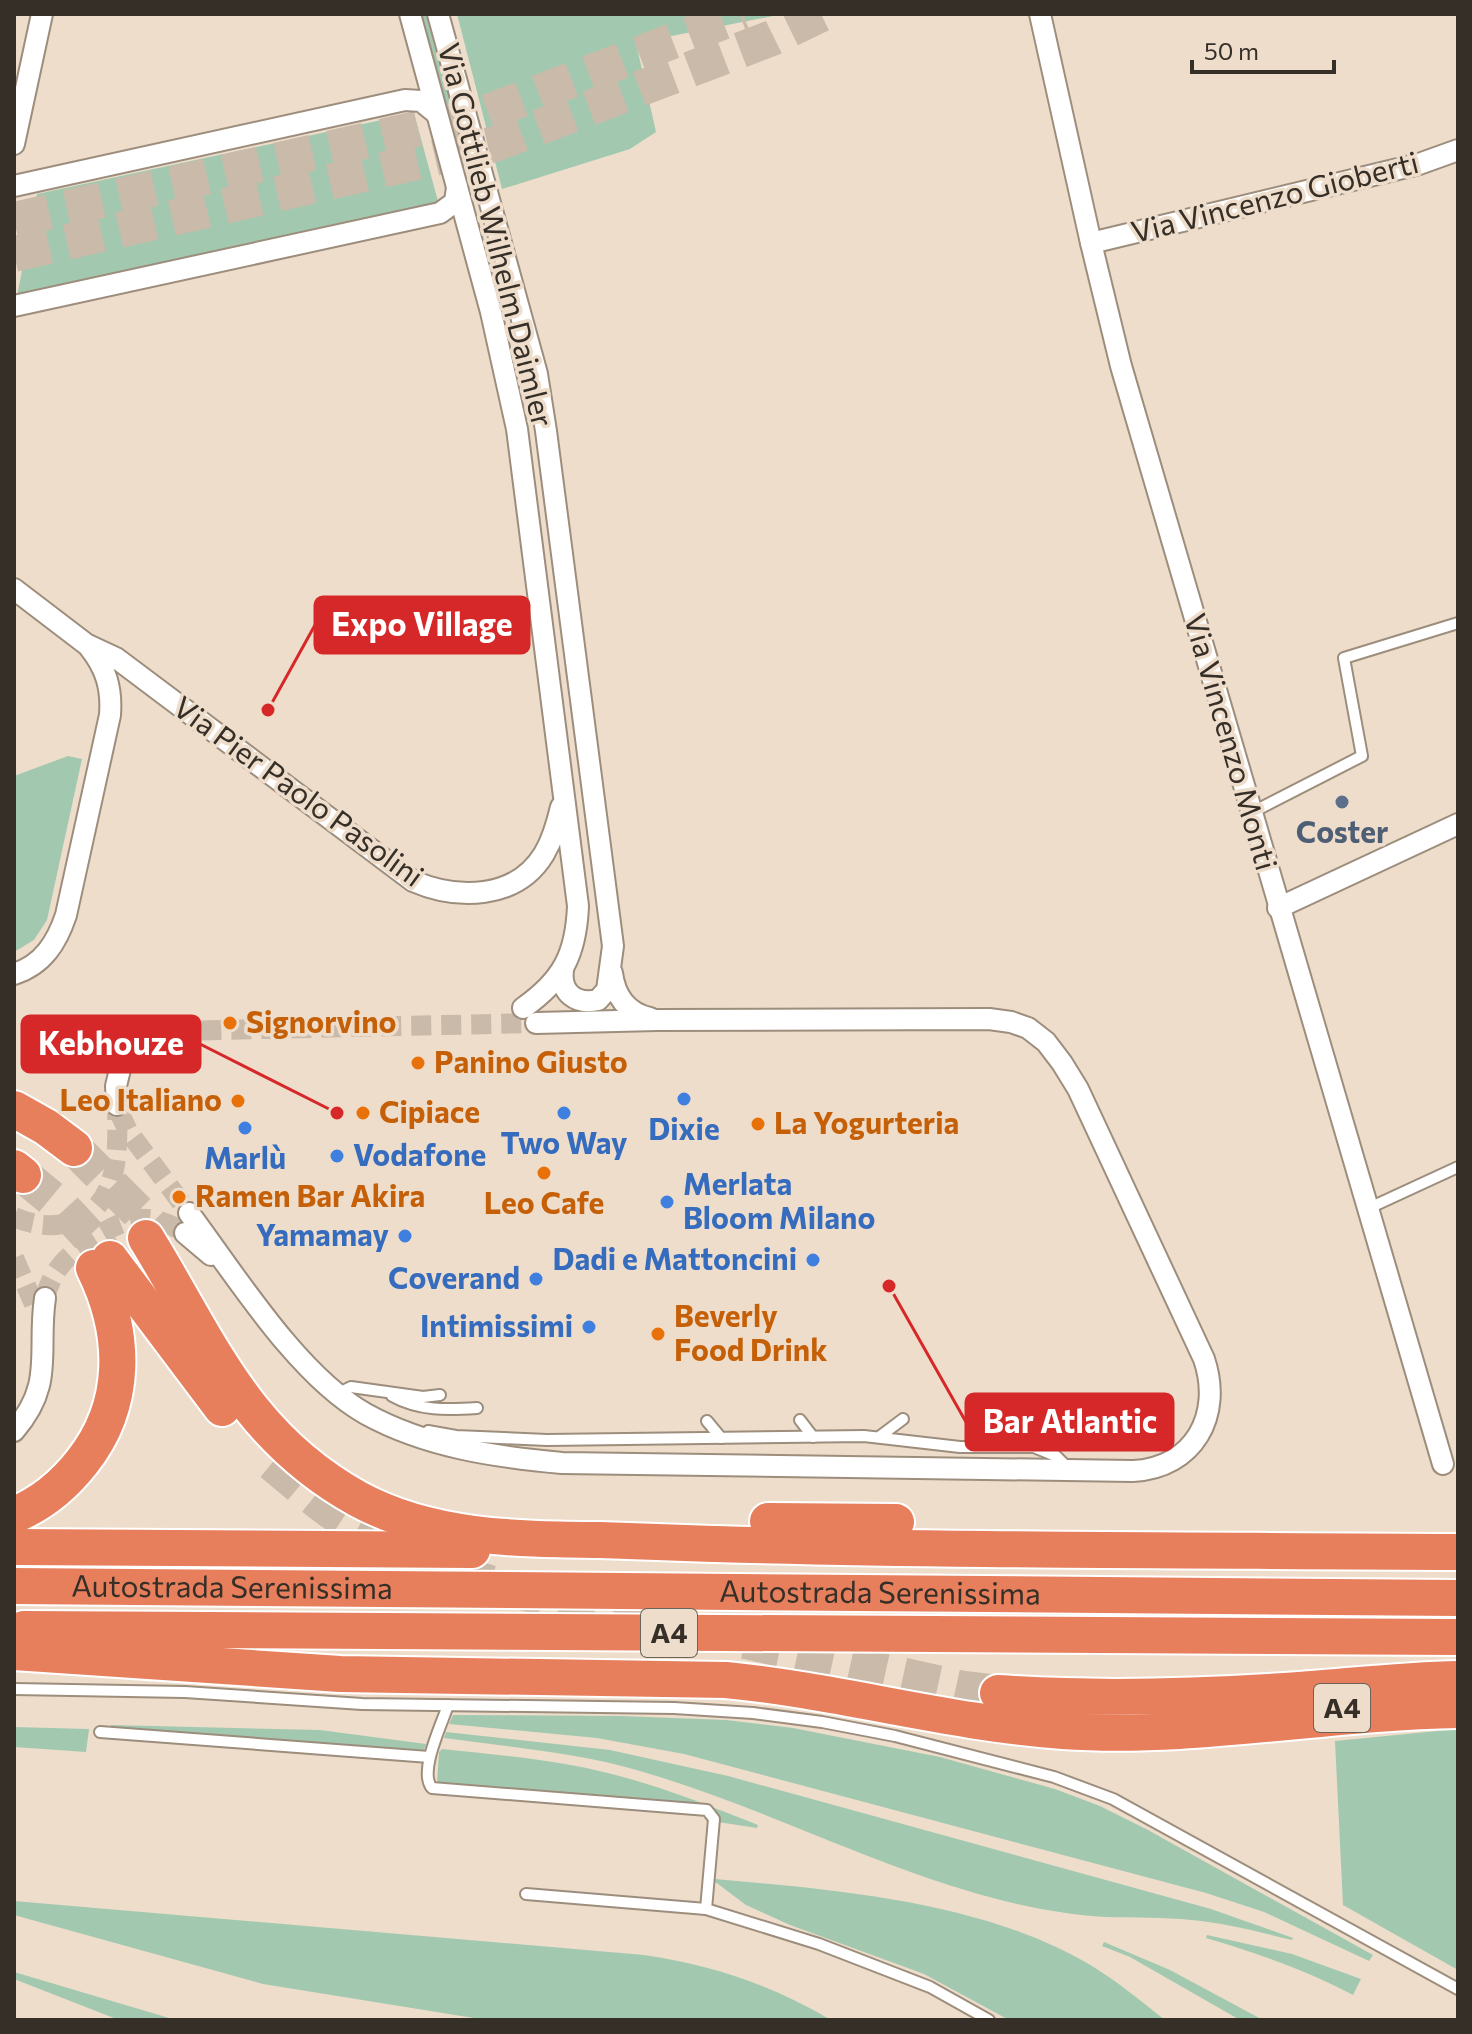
<svg xmlns="http://www.w3.org/2000/svg" width="1472" height="2034" font-family="Commissioner,sans-serif">
  <rect width="100%" height="100%" fill="#eeddcb"/>
  <!-- green -->
  <g fill="#a2c9b0">
    <path d="M418,14H429L464,137L453,141Z"/>
    <path d="M457,14H783L636,43L656,132L630,149L502,189Z"/>
    <path d="M414,113L439,205L17,296L37,194Z"/>
    <path d="M68,756L82,759L47,920L34,940L14,952V776Z"/>
    <path d="M453,1715L621,1716L726,1720L793,1728L940,1757L1055,1789L1100,1806L1148,1830L1373,1955L1369,1961L1264,1912L1206,1893L684,1754L597,1738L449,1724Z"/>
    <path d="M111,1725L320,1730L426,1744L424,1750L111,1728Z"/>
    <path d="M14,1727L89,1729L86,1752L14,1747Z"/>
    <path d="M1458,1729V1970L1343,1905L1335,1741Z"/>
    <path d="M446,1732L610,1750L728,1776L1211,1909L1293,1938L1292,1940C1259,1932 1225,1923 1191,1920C1163,1917 1135,1918 1106,1917C1069,1915 1030,1908 993,1898C872,1866 761,1806 640,1771C576,1752 509,1747 444,1738Z"/>
    <path d="M442,1749C499,1755 557,1760 612,1774C663,1787 710,1806 758,1825L757,1828L718,1822L716,1811L702,1805L437,1783L439,1752Z"/>
    <path d="M715,1879C838,1890 983,1901 1092,1966C1118,1982 1141,2001 1165,2020H1009L924,1974L790,1925L746,1905L714,1881Z"/>
    <path d="M14,1901L644,1955C712,1965 772,1985 831,2020H486L263,1984L14,1915Z"/>
    <path d="M1207,1935L1292,1954L1361,1979L1353,1995C1306,1970 1257,1953 1206,1938Z"/>
    <path d="M1104,1942L1170,1970L1263,2020H1240L1130,1957L1102,1946Z"/>
    <path d="M14,1972L176,2020H119L14,1979Z"/>
  </g>
  <g fill="none" stroke-linecap="round" stroke-linejoin="round">
    <!-- street-tunnel -->
    <g stroke="#c9baaa" stroke-width="20" stroke-dasharray="20 10" stroke-linecap="butt">
      <path d="M122,1061C133,1040 152,1034 174,1031L536,1023"/>
      <path d="M119,1112L128,1131L189,1213"/>
      <path d="M14,1217C30,1224 45,1227 63,1224C121,1213 118,1151 117,1105"/>
      <path d="M14,1258L34,1304"/>
      <path d="M45,1298C52,1269 68,1255 91,1240C126,1217 148,1210 185,1233"/>
    </g>
    <!-- highway-tunnel -->
    <g stroke="#c9baaa" stroke-width="36" stroke-dasharray="36 18" stroke-linecap="butt">
      <path d="M14,220L483,114L743,14"/>
      <path d="M14,254L495,144L772,38L821,14"/>
      <path d="M74,1148L157,1231"/>
      <path d="M23,1175L63,1208L110,1259"/>
      <path d="M272,1463C295,1482 319,1504 344,1520C446,1582 553,1600 668,1625"/>
      <path d="M745,1641L964,1689L998,1693"/>
    </g>
    <defs>
      <g id="lane">
        <path d="M1251,813L1362,756L1344,658L1458,623"/>
        <path d="M1367,1209L1458,1167"/>
        <path d="M337,1394L351,1387L423,1397L440,1395"/>
        <path d="M392,1396C419,1411 447,1410 477,1408"/>
        <path d="M800,1420L813,1437"/>
        <path d="M707,1421L721,1438"/>
        <path d="M428,1431L456,1436L547,1440L864,1436L960,1447H1034L1056,1456L1068,1468"/>
        <path d="M879,1437L903,1419"/>
        <path d="M14,1689L185,1692L362,1704L674,1708L753,1713L822,1722L895,1736L1054,1777L1113,1799L1458,1989"/>
        <path d="M448,1705C442,1724 418,1772 432,1788L707,1810L714,1819L706,1909L819,1944L930,1987L989,2020"/>
        <path d="M100,1732L429,1757"/>
        <path d="M526,1894L706,1909"/>
      </g>
      <g id="street">
        <path d="M410,14L491,312L517,429L578,906C576,954 563,980 523,1008"/>
        <path d="M438,14L537,374L546,431L613,946L607,990L598,1000C576,1005 560,993 563,970"/>
        <path d="M1040,14L1091,243L1121,366L1443,1464"/>
        <path d="M14,144L42,14"/>
        <path d="M14,186L405,100L421,101L437,114"/>
        <path d="M1091,243L1419,164L1458,150"/>
        <path d="M14,306L440,213L455,202L457,187"/>
        <path d="M14,589L86,644L116,658L413,881C457,900 516,900 544,854C553,839 557,824 561,807"/>
        <path d="M1278,908L1458,824"/>
        <path d="M612,973C615,996 627,1013 650,1018"/>
        <path d="M14,974C43,965 57,942 66,915L110,715C112,688 106,668 89,647"/>
        <path d="M117,1105L116,1086L122,1061"/>
        <path d="M189,1213C236,1276 298,1376 366,1414C426,1447 495,1457 562,1463L1133,1471C1194,1468 1223,1415 1204,1359L1078,1089L1062,1063L1046,1042L1028,1028L1011,1022L989,1019L657,1020L536,1023"/>
        <path d="M185,1233L211,1255"/>
        <path d="M14,1431C55,1384 37,1352 45,1298"/>
      </g>
      <g id="highway">
        <path d="M14,1109L46,1127L74,1148"/>
        <path d="M14,1168L23,1175"/>
        <path d="M146,1238C210,1342 244,1436 358,1499C432,1539 518,1539 600,1540C638,1541 677,1543 716,1544C963,1551 1211,1550 1458,1552"/>
        <path d="M110,1259L222,1408"/>
        <path d="M14,1515C41,1504 64,1485 82,1462C128,1404 126,1333 94,1268"/>
        <path d="M768,1521L896,1522"/>
        <path d="M14,1547L472,1550"/>
        <path id="s1" d="M14,1586L1458,1598"/>
        <path d="M24,1629L1458,1637"/>
        <path d="M14,1652L340,1674L726,1680C839,1691 950,1723 1063,1731C1195,1740 1326,1712 1458,1710"/>
        <path d="M998,1693C1098,1700 1199,1697 1299,1690C1352,1686 1405,1680 1458,1679"/>
      </g>
    </defs>
    <!-- lane casing -->
    <use href="#lane" stroke="#9d8d7c" stroke-width="14"/>
    <!-- street casing -->
    <use href="#street" stroke="#9d8d7c" stroke-width="24"/>
    <!-- highway casing -->
    <use href="#highway" stroke="#fff" stroke-width="40"/>
    <!-- lane -->
    <use href="#lane" stroke="#fff" stroke-width="10"/>
    <!-- street -->
    <use href="#street" stroke="#fff" stroke-width="20"/>
    <!-- highway -->
    <use href="#highway" stroke="#e77f5d" stroke-width="36"/>
  </g>
  <!-- markers -->
  <circle fill="#5c6f8a" stroke="#eeddcb" stroke-width="3" cx="1342" cy="802" r="8"/>
  <g fill="#e8710a" stroke="#eeddcb" stroke-width="3">
    <circle cx="230" cy="1023" r="8"/>
    <circle cx="418" cy="1063" r="8"/>
    <circle cx="238" cy="1101" r="8"/>
    <circle cx="363" cy="1113" r="8"/>
    <circle cx="758" cy="1124" r="8"/>
    <circle cx="544" cy="1173" r="8"/>
    <circle cx="179" cy="1197" r="8"/>
    <circle cx="658" cy="1334" r="8"/>
  </g>
  <g fill="#3f7fe0" stroke="#eeddcb" stroke-width="3">
    <circle cx="684" cy="1099" r="8"/>
    <circle cx="564" cy="1113" r="8"/>
    <circle cx="245" cy="1128" r="8"/>
    <circle cx="337" cy="1156" r="8"/>
    <circle cx="667" cy="1202" r="8"/>
    <circle cx="405" cy="1236" r="8"/>
    <circle cx="813" cy="1260" r="8"/>
    <circle cx="536" cy="1279" r="8"/>
    <circle cx="589" cy="1327" r="8"/>
  </g>
  <g text-anchor="middle" stroke-width="7" stroke-linejoin="round" paint-order="stroke">
    <!-- shield labels -->
    <g fill="#eeddcb" stroke="#6c6359" stroke-width="2">
      <rect x="641" y="1609" width="56" height="48" rx="6"/>
      <rect x="1314" y="1684" width="56" height="48" rx="6"/>
    </g>
    <g font-size="28" font-weight="bold" fill="#352f28">
      <text x="669" y="1643">A4</text>
      <text x="1342" y="1718">A4</text>
    </g>
    <!-- street labels -->
    <g font-size="30" fill="#352f28" stroke="#eeddcb">
      <text transform="translate(1275 198) rotate(-14)" y="10">Via Vincenzo Gioberti</text>
      <text transform="translate(495 235) rotate(76)" y="10">Via Gottlieb Wilhelm Daimler</text>
      <text transform="translate(1230 742) rotate(74)" y="10">Via Vincenzo Monti</text>
      <text transform="translate(298 792) rotate(36)" y="10">Via Pier Paolo Pasolini</text>
      <text dy="10" stroke="none"><textPath href="#s1" startOffset="218">Autostrada Serenissima</textPath></text>
      <text dy="10" stroke="none"><textPath href="#s1" startOffset="866">Autostrada Serenissima</textPath></text>
    </g>
    <!-- service labels -->
    <g font-size="30" font-weight="bold" fill="#4e5e75" stroke="#eeddcb">
      <text x="1342" y="843">Coster</text>
    </g>
    <!-- food labels -->
    <g font-size="30" font-weight="bold" fill="#c56008" stroke="#eeddcb" text-anchor="start">
      <text x="246" y="1033">Signorvino</text>
      <text x="434" y="1073">Panino Giusto</text>
      <text x="222" y="1111" text-anchor="end">Leo Italiano</text>
      <text x="379" y="1123">Cipiace</text>
      <text x="774" y="1134">La Yogurteria</text>
      <text x="195" y="1207">Ramen Bar Akira</text>
      <text x="544" y="1214" text-anchor="middle">Leo Cafe</text>
      <text x="674" y="1327">Beverly<tspan x="674" dy="34">Food Drink</tspan></text>
    </g>
    <!-- shop labels -->
    <g font-size="30" font-weight="bold" fill="#366cbe" stroke="#eeddcb" text-anchor="end">
      <text x="684" y="1140" text-anchor="middle">Dixie</text>
      <text x="564" y="1154" text-anchor="middle">Two Way</text>
      <text x="353" y="1166" text-anchor="start">Vodafone</text>
      <text x="245" y="1169" text-anchor="middle">Marlù</text>
      <text x="683" y="1195" text-anchor="start">Merlata<tspan x="683" dy="34">Bloom Milano</tspan></text>
      <text x="389" y="1246">Yamamay</text>
      <text x="797" y="1270">Dadi e Mattoncini</text>
      <text x="520" y="1289">Coverand</text>
      <text x="573" y="1337">Intimissimi</text>
    </g>
  </g>
  <!-- callouts -->
  <path fill="none" stroke="#d62828" stroke-width="3" d="M268 710L315 625M337 1113L200 1044M889 1286L966 1422"/>
  <g fill="#d62828" stroke="#eeddcb" stroke-width="3">
    <circle cx="268" cy="710" r="8"/>
    <circle cx="337" cy="1113" r="8"/>
    <circle cx="889" cy="1286" r="8"/>
  </g>
  <g fill="#d62828" stroke="#d62828" stroke-width="3">
    <rect x="315" y="597" width="214" height="56" rx="8"/>
    <rect x="22" y="1016" width="178" height="56" rx="8"/>
    <rect x="966" y="1394" width="207" height="56" rx="8"/>
  </g>
  <g font-size="32" text-anchor="middle" font-weight="bold" fill="#fff">
    <text x="422" y="636">Expo Village</text>
    <text x="111" y="1055">Kebhouze</text>
    <text x="1070" y="1433">Bar Atlantic</text>
  </g>
  <!-- border -->
  <rect width="1472" height="2034" fill="none" stroke="#352f28" stroke-width="32"/>
  <!-- scale -->
  <path d="M1192 60v12h142v-12" fill="none" stroke="#352f28" stroke-width="4"/>
  <text x="1204" y="60" font-size="24" fill="#352f28" stroke="#eeddcb" stroke-width="6" paint-order="stroke">50 m</text>
</svg>
